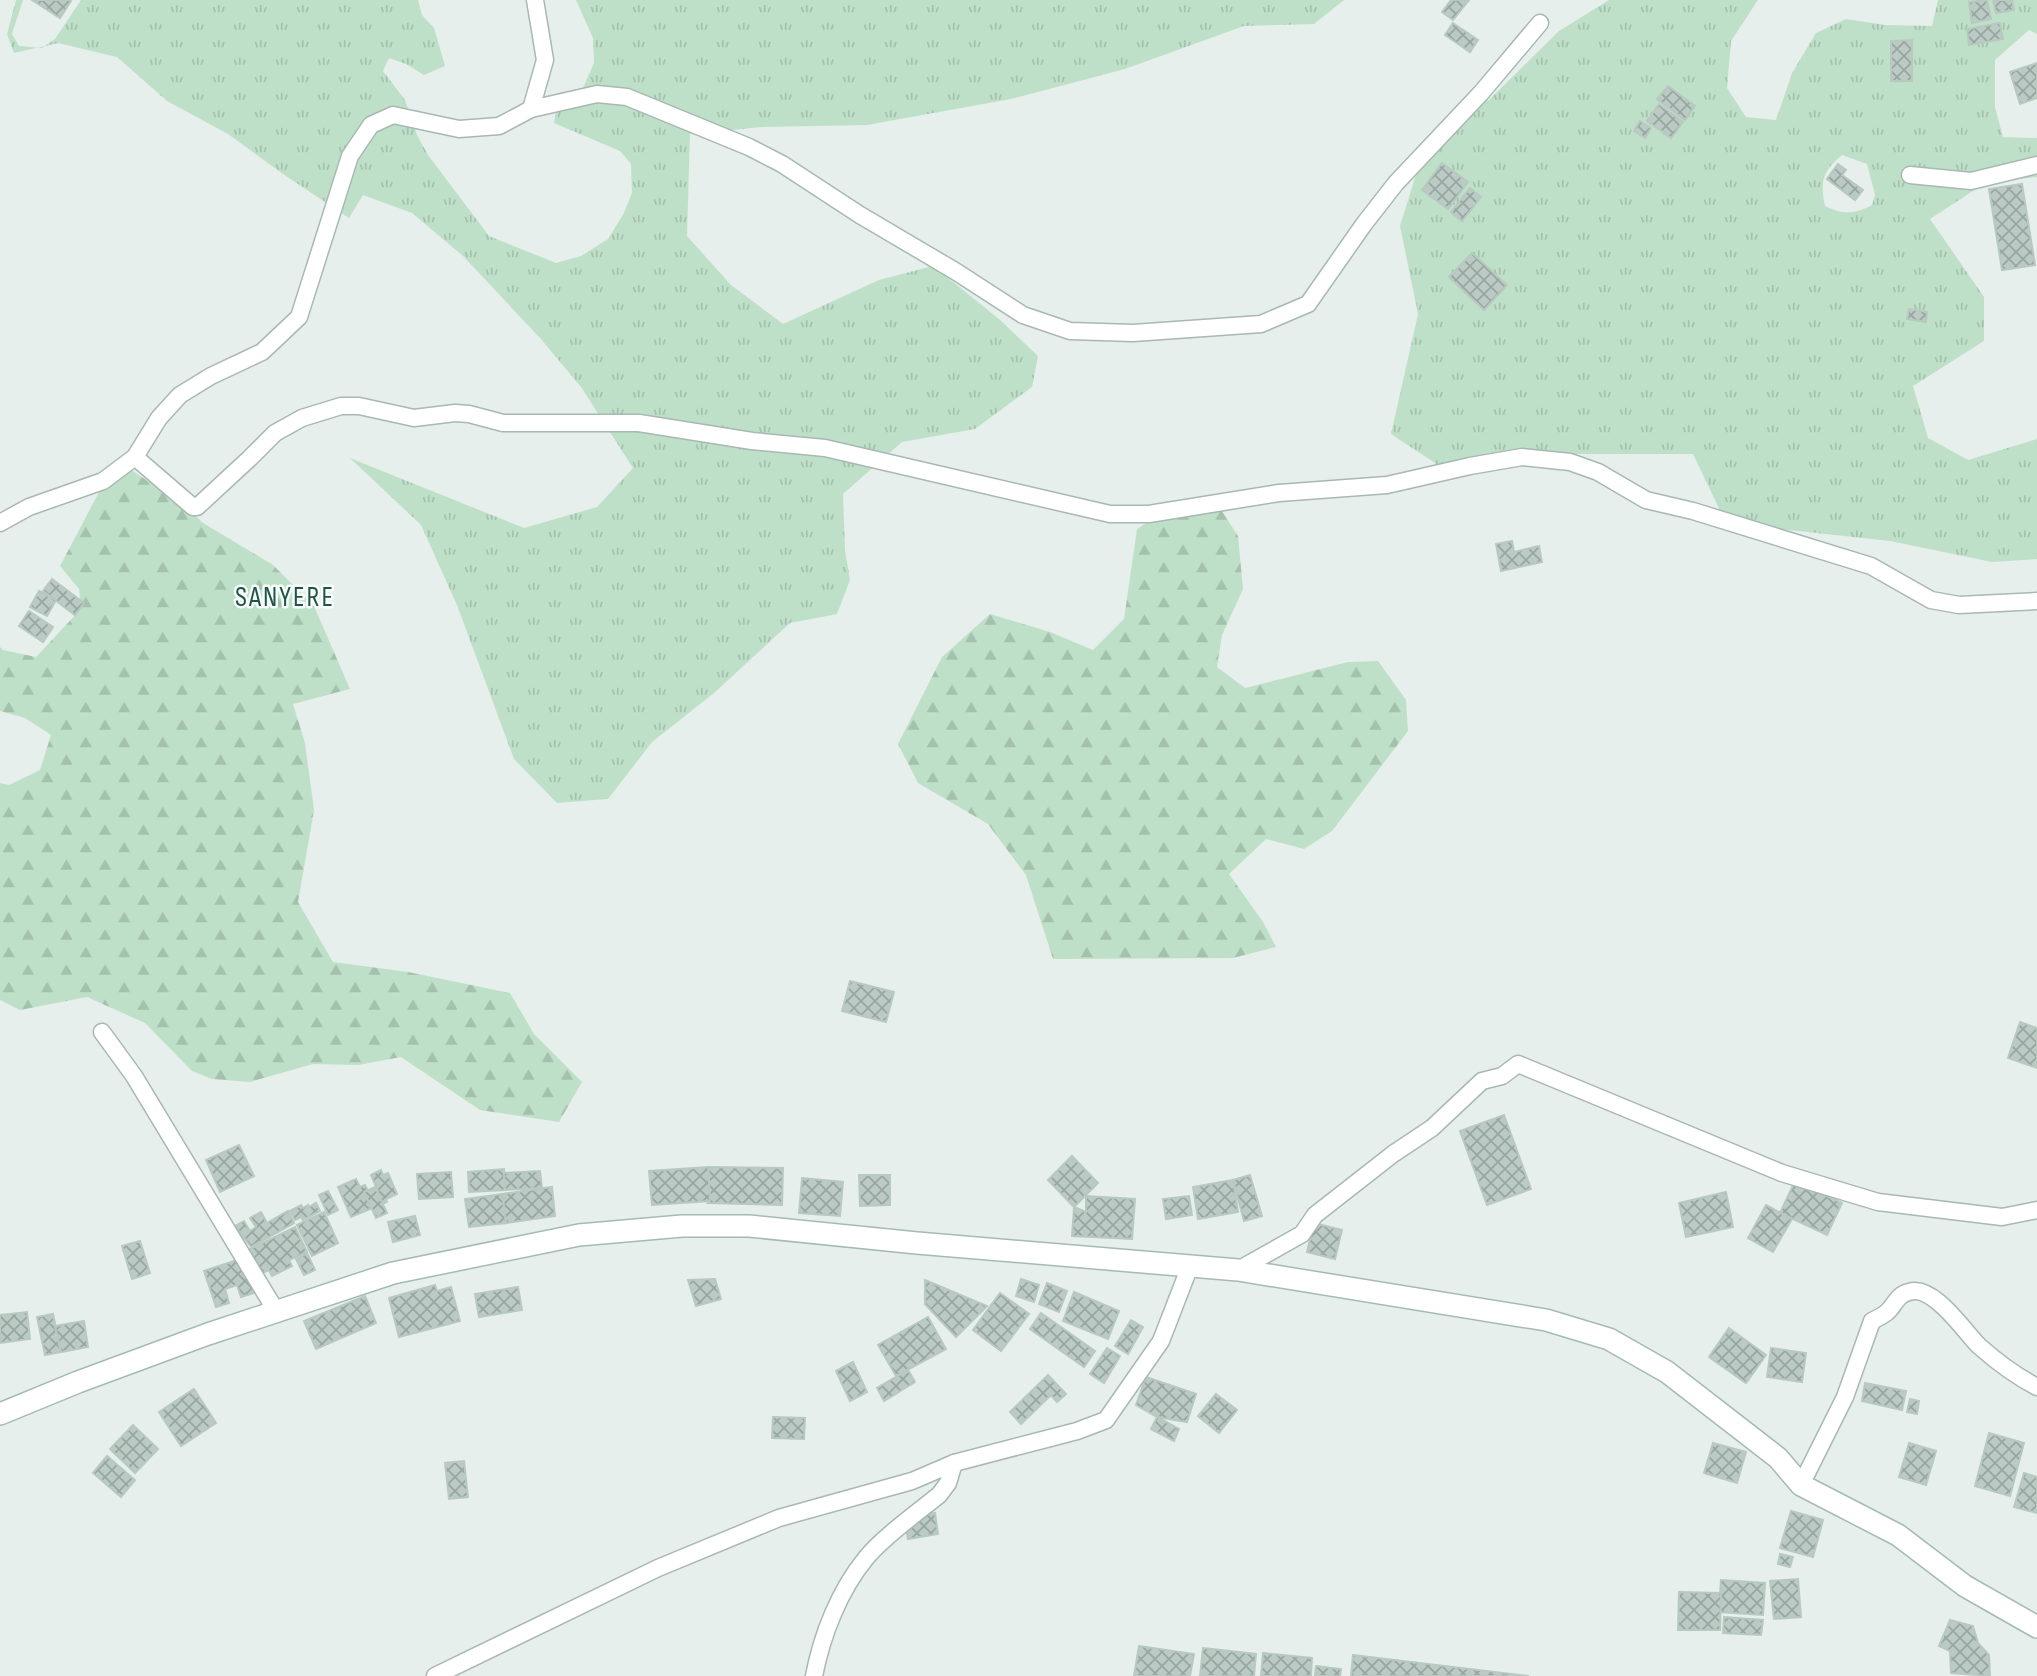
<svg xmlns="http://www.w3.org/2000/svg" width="2037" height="1676" font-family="'Sofia Sans Condensed',sans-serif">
  <defs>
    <pattern id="grass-tufts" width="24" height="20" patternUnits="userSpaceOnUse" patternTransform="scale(1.75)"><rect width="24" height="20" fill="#bfe0c8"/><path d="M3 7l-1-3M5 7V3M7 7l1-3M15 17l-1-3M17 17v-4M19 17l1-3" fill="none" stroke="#a4c1ad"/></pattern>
    <pattern id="forest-firs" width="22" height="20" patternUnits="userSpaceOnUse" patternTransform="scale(1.75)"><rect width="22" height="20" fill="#bfe0c8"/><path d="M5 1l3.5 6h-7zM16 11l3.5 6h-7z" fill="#a4c1ad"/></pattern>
    <pattern id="building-cross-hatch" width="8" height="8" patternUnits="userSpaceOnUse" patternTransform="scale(1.75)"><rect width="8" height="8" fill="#bbcac4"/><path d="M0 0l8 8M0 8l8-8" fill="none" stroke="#98a6a0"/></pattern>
  </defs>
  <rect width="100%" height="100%" fill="#e6efeb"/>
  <!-- grass -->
  <g fill="url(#grass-tufts)" fill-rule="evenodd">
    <path d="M16,0H23L12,34L19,46L42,48L55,39L81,0H418L422,15L434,28L445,66L424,75L406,64L389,58L383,71L405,100L417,135L428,155L489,236L556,263L581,256L608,239L624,213L632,193L631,164L620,151L554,123L560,93L582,90L594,63L593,38L576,0H1344L1314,24L1244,26L1125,69L1011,99L867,125L762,127L690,134L687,236L731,285L783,324L879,280L933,266L999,319L1038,356L1032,387L975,429L902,442L843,494L845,550L850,580L837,614L790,623L714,693L652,742L608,799L557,803L514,759L457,605L421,525L350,458L524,528L597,507L633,468L581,387L540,338L463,256L412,213L363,195L349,218L283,174L228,134L167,101L117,57L58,43L14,53L7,34Z"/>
    <path d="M1609,0H1758L1731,41L1727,88L1746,117L1776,120L1792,73L1816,33L1846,19L1885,25L1932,26L1938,0H2037V34L2029,30L1995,60V107L2003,137L2037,138V177L1985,183L1930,219L1984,297V341L1913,386L1928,438L1968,460L2037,439V559L1992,562L1890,541L1726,523L1693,454H1515L1441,467L1391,434L1418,314L1400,226L1427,139L1490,99L1559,31ZM1842,155L1867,164L1875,195L1872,205C1855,214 1843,215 1825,206C1820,181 1822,172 1842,155Z"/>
  </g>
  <!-- forest -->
  <g fill="url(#forest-firs)">
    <path d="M116,460L184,505L203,523L273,565L314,606L350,689L293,704L305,743L314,810L298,902L333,962L408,972L510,993L534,1034L582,1082L559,1122L480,1110L401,1057L358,1065L313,1064L250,1082L212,1079L192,1071L145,1023L87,997L20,1010L0,1000V783L9,785L40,770L51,735L25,718L0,711V647L3,650L36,657L81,609L79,589L60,566Z"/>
    <path d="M1183,499H1214L1238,536L1243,589L1222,635L1217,667L1245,688L1348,662L1378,661L1406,700L1408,731L1332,831L1304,849L1266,839L1229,874L1263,922L1276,947L1233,958L1053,959L1026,875L988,824L918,783L898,744L942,657L990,614L1050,632L1093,650L1124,619L1137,529Z"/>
  </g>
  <!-- building -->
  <g fill="url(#building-cross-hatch)" stroke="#b8c9c2" stroke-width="2">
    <path d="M32,0H69L71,1L60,18Z"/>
    <path d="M1451,0H1469L1453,20L1442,12Z"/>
    <path d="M1987,0L1991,19L1972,23L1969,2Z"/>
    <path d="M1993,0H2012L2014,10L1996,13Z"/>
    <path d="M1453,23L1478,40L1470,52L1445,35Z"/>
    <path d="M2000,23L2003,39L1969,45L1967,29Z"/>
    <path d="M1912,40V81H1891V41Z"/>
    <path d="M2037,63V98L2020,104L2010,72Z"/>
    <path d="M1668,86L1695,106L1685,120L1657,99Z"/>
    <path d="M1659,104L1683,122L1671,138L1647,121Z"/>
    <path d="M1640,121L1651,128L1645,138L1634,131Z"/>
    <path d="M1442,163L1468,182L1448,209L1422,190Z"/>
    <path d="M1838,164L1846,170L1842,175L1863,190L1855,200L1827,179Z"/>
    <path d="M2022,184L2035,265L2002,270L1989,189Z"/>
    <path d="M1470,188L1481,197L1462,221L1451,212Z"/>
    <path d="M1472,253L1507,285L1484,310L1449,277Z"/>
    <path d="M1909,309L1927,312L1926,322L1907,319Z"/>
    <path d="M1512,541L1514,552L1539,546L1542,562L1501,571L1496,544Z"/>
    <path d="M52,579L84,603L75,615L43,591Z"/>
    <path d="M39,591L56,600L47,616L30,607Z"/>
    <path d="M29,611L53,627L43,642L19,626Z"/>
    <path d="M850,981L894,992L886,1022L842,1011Z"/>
    <path d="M2020,1022L2037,1028V1068L2008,1058Z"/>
    <path d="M1504,1115L1531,1189L1487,1205L1460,1131Z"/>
    <path d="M239,1145L254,1176L220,1192L206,1160Z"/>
    <path d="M1072,1156L1098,1183L1074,1207L1048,1180Z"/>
    <path d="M708,1167L783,1168L782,1205L708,1203L710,1201Z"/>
    <path d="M708,1167L710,1201L652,1205L649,1171Z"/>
    <path d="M504,1169L505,1190L469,1192L468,1172Z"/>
    <path d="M381,1170L383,1175L388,1173L397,1194L386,1199L387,1202L351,1217L338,1187L356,1179L360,1187L365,1185L369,1193L357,1200L378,1191L371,1175Z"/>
    <path d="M540,1171L542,1188L505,1190L504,1173Z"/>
    <path d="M451,1172L453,1197L419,1199L417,1174Z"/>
    <path d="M859,1175H890V1205L860,1206Z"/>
    <path d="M1250,1175L1262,1216L1244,1221L1233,1180Z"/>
    <path d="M802,1178L843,1182L840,1216L799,1213Z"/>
    <path d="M1233,1180L1238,1212L1198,1219L1193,1187Z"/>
    <path d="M1795,1181L1842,1203L1827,1235L1780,1213Z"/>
    <path d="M375,1187L387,1213L376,1218L364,1192Z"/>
    <path d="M552,1187L555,1216L506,1223L502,1194Z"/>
    <path d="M328,1191L338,1210L328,1215L319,1195Z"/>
    <path d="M1726,1192L1733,1227L1686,1237L1679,1203Z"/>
    <path d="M502,1194L506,1223L469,1227L465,1199Z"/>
    <path d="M1086,1196L1135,1199L1132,1239L1072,1236L1074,1207L1086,1212Z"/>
    <path d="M1189,1196L1192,1215L1166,1219L1163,1199Z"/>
    <path d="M316,1203L320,1211L303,1220L301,1217L295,1220L290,1211L301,1205L303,1208L308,1205L309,1207Z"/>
    <path d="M1766,1205L1792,1219L1773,1252L1748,1238Z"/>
    <path d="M288,1211L294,1223L251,1247L235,1226L244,1221L250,1231L256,1227L250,1218L261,1212L267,1223Z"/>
    <path d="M324,1212L338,1243L312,1256L297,1225Z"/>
    <path d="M415,1216L420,1235L393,1242L388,1222Z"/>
    <path d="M1314,1223L1342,1230L1335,1259L1307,1252Z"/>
    <path d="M295,1227L307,1252L289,1260L292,1266L272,1276L269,1270L260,1274L248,1250Z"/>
    <path d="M140,1241L150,1273L132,1279L122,1246Z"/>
    <path d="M307,1253L315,1270L304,1275L296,1259Z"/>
    <path d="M240,1259L245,1276L249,1275L254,1293L241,1297L237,1285L225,1289L229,1303L216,1307L204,1271Z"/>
    <path d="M715,1279L721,1299L696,1306L688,1280Z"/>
    <path d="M1021,1279L1039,1285L1034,1302L1016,1296Z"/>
    <path d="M925,1280L987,1306L956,1337L925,1304Z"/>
    <path d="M1047,1283L1067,1291L1059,1312L1039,1304Z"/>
    <path d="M435,1285L437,1291L451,1287L460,1321L399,1337L389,1298Z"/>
    <path d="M518,1287L522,1310L479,1317L475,1294Z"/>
    <path d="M1074,1292L1119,1311L1108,1339L1063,1321Z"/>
    <path d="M1000,1293L1029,1314L1001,1351L973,1330Z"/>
    <path d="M365,1296L376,1323L316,1349L304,1321Z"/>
    <path d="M27,1312L30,1339L0,1343V1315Z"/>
    <path d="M1041,1313L1095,1351L1084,1367L1030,1329Z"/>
    <path d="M53,1314L61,1352L45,1355L37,1317Z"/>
    <path d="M928,1317L946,1349L896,1376L878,1345Z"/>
    <path d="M1131,1320L1143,1327L1128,1354L1115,1346Z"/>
    <path d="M84,1321L88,1347L61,1352L55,1326Z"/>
    <path d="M1729,1328L1766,1355L1746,1383L1709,1357Z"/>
    <path d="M1107,1348L1120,1356L1104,1383L1090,1374Z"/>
    <path d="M1771,1348L1806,1353L1802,1382L1767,1377Z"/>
    <path d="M853,1362L867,1392L850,1401L836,1371Z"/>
    <path d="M908,1370L915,1382L884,1401L877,1388Z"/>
    <path d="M1048,1375L1066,1394L1057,1402L1051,1395L1021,1424L1010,1412Z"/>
    <path d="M1146,1377L1196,1394L1187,1422L1157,1417L1136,1405Z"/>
    <path d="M1865,1383L1906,1391L1902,1410L1862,1401Z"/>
    <path d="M194,1389L216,1423L181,1446L159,1412Z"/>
    <path d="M1216,1394L1237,1410L1219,1433L1198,1416Z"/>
    <path d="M1910,1399L1919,1401L1917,1414L1907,1412Z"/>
    <path d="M773,1417L805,1418L804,1439L772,1438Z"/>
    <path d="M1157,1417L1179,1429L1174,1441L1151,1429Z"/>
    <path d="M133,1425L158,1449L135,1473L110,1449Z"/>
    <path d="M1989,1433L2024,1443L2010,1496L1975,1486Z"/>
    <path d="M1713,1443L1746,1452L1737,1483L1704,1473Z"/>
    <path d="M1909,1443L1936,1451L1926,1485L1899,1477Z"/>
    <path d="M107,1456L135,1480L121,1497L93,1473Z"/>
    <path d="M464,1461L468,1497L449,1499L445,1463Z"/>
    <path d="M2024,1473L2037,1477V1513L2014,1507Z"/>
    <path d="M1791,1511L1823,1520L1813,1557L1780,1548Z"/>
    <path d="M935,1513L938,1534L908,1539L904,1518Z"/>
    <path d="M1780,1554L1793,1557L1790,1567L1778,1564Z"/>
    <path d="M1798,1579L1801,1617L1774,1619L1770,1581Z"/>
    <path d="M1721,1580L1765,1583L1763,1615L1719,1612Z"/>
    <path d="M1679,1592L1721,1593L1720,1630H1678Z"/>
    <path d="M1724,1617L1763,1620L1761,1635L1723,1633Z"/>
    <path d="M1950,1620L1973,1626L1978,1643L1989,1655L1990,1676L1951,1673L1950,1651L1939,1646Z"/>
    <path d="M1139,1646L1194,1654L1190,1676H1134Z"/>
    <path d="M1203,1648L1256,1654L1254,1676H1200Z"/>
    <path d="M1263,1653L1312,1658L1311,1676H1261Z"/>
    <path d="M1353,1655L1529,1676H1351Z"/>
    <path d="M1316,1666L1341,1669L1340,1676H1315Z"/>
  </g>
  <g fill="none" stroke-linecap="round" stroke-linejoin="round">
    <defs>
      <g id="street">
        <path d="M531,109L597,94L627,97L749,147L782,164L860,215L955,271L1023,315L1070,331L1133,333L1261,324L1308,304L1364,224L1396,183L1481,93L1540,23"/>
        <path d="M1910,175L1971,181L2037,165"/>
        <path d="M135,457L193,507H197L250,458L275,433L302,418L341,406H359L414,418L455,413L469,414L503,423H639L752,441L825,448L1110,514H1149L1279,493L1387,485L1470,466L1522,457L1570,462L1598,472L1646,500L1693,511L1871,566L1931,600L1959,605L2037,601"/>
        <path d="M0,523L29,507L103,481L135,457L159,418L180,395L211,376L262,352L299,317L350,156L371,125L393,115L459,129L499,126L531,109L545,60L535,0"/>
        <path d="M102,1032L134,1076L276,1311"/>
        <path d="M1238,1270L1302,1234L1315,1215L1393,1154L1432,1128L1482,1081L1502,1076L1518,1064L1782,1173L1878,1202L2002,1217L2037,1210"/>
        <path d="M1801,1485L1845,1397L1872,1321C1876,1319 1882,1316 1886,1313C1895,1306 1896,1295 1909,1292C1933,1284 1964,1331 1979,1346C1997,1362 2016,1376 2037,1387"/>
        <path d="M435,1676L658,1568L779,1518L912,1481L954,1463L1077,1431L1106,1420L1161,1341L1190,1266"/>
        <path d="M814,1676C822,1635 839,1591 866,1558C883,1537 918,1512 939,1495L948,1483L954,1463"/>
      </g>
      <path id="secondary" d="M0,1414L78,1382L208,1334L393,1273L579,1235L682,1226H749L917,1243L1238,1270L1546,1320L1609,1339L1667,1372L1778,1458L1801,1485L1898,1535L1965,1586L2037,1627"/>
    </defs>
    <!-- street casing -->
    <use href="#street" stroke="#a8b8b2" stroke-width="19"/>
    <!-- secondary casing -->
    <use href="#secondary" stroke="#a4bbb3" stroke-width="24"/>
    <!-- street -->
    <use href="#street" stroke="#fff" stroke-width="16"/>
    <!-- secondary -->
    <use href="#secondary" stroke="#fff" stroke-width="21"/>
  </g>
  <g text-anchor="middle" stroke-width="5" stroke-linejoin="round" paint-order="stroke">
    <!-- quarter labels -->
    <g font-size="28" letter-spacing="2" fill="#1f5548" stroke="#f7fbf9">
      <text x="285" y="606">SANYERE</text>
    </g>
  </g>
</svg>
